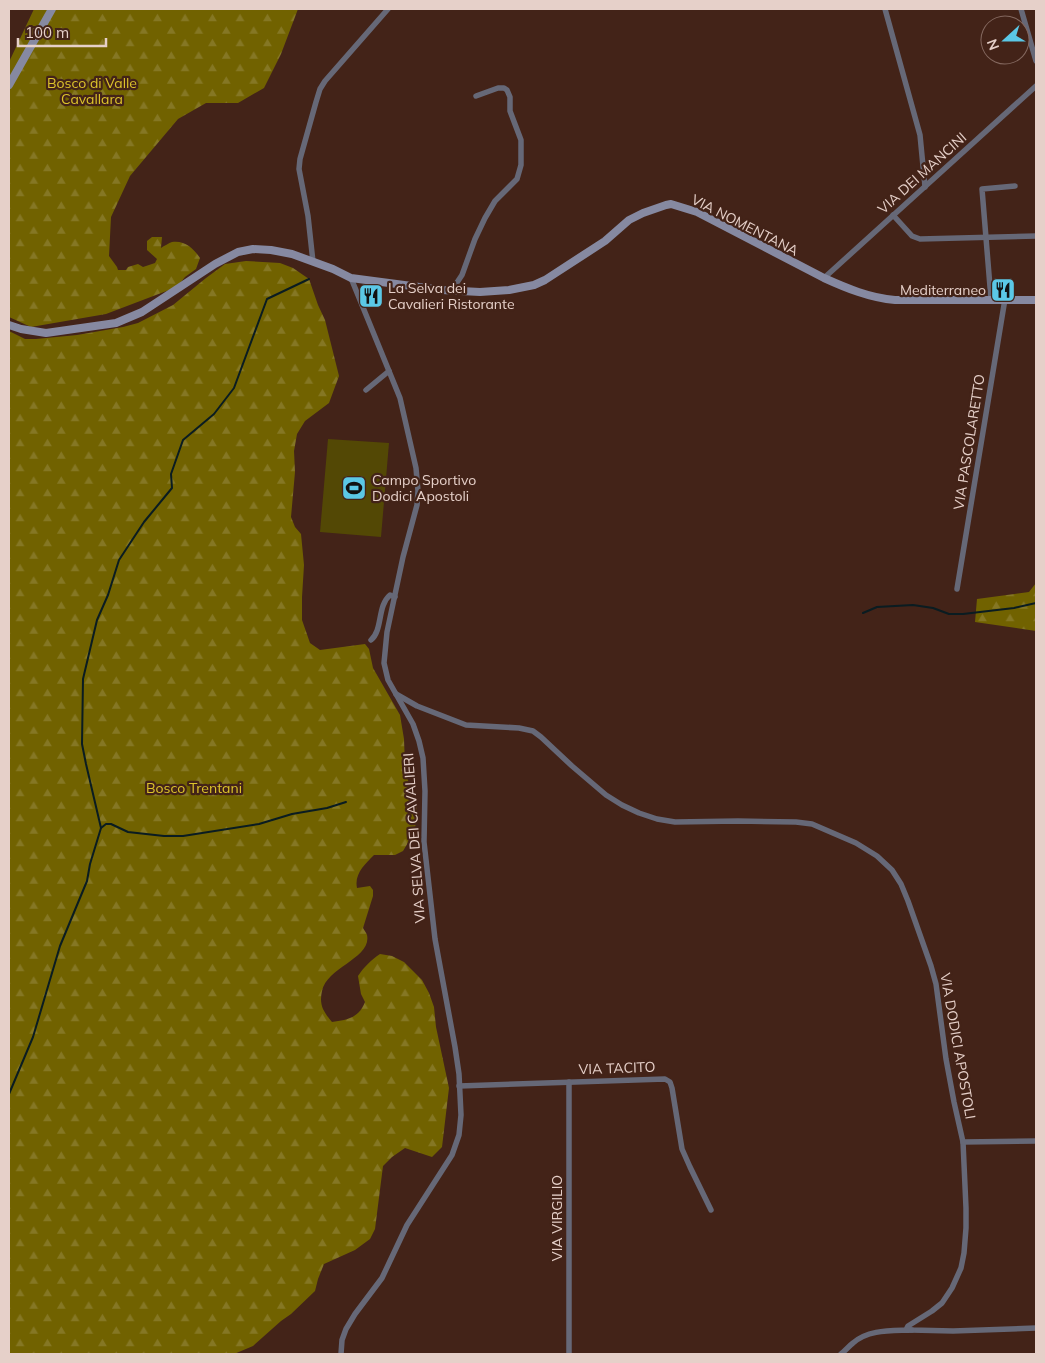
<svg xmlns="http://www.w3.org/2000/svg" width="1045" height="1363" font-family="Mulish,sans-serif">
  <defs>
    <pattern id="forest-firs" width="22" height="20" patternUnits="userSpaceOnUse" patternTransform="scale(1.25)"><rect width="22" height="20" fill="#716200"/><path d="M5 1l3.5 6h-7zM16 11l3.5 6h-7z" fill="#857724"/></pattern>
  </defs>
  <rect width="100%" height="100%" fill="#432318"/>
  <!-- grass -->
  <path fill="#534805" d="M328,439L389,443L381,537L320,532Z"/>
  <!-- forest -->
  <g fill="url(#forest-firs)">
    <path d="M34,9H298L281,54L264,88L238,103H206L178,119L130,176L111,217L109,256L117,267L118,270H126L128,267L138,264L143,267L155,263L157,259L147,250V241L152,237H162L161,248C164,246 169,243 172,242C185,240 194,249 200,258L196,269L185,277L177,287L106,314L31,327L9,317V62Z"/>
    <path d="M246,261L280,263L293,268L309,279L318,305L325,320L339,376L329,403L305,421L297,434L294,451L295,472L291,517L295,527L301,534L304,565L302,597V620L310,643L320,650L365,644L369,649L373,668L400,715L404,739L405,766L407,778L417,801L415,831L403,851L395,855H374C365,864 354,874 357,888L370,886L373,890V896L363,928C364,930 366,932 367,935C372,958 327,967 322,991C319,1005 323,1011 332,1022C347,1020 359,1018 365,1002L361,994L358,976C364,967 371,960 380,954L392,956L404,962L422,980L429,993L434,1007L436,1027L449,1088L442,1147L432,1157L405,1148L392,1157L383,1166L375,1229L370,1239L355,1250L324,1264L318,1279L315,1291L291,1314L281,1321L253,1346L234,1354H9V331L25,339H36L77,335L123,327L138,323L173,305L206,278L225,264Z"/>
    <path d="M1036,583V631L975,622L977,599L1029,592Z"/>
  </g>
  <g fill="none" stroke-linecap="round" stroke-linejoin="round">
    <!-- stream -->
    <g stroke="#0a1c21" stroke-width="2">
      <path d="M863,613L877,607L913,605L933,608L949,614H963L1014,608L1036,603"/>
      <path d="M101,828L86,764L82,744L83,679L97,620L108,595L119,560L144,522L172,488L171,474L183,440L214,414L234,388L267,299L309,279"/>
      <path d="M9,1094L33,1037L60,946L87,881L90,864L101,828L106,824H111L128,832L164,836H183L259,824L292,814L327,808L346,802"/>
    </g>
    <!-- minor -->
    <g stroke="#666877" stroke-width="5.5">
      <path d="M885,9L920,135L925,187"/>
      <path d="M1021,9L1036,61"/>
      <path d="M893,215L912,236L920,239L1036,236"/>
      <path d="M313,262L308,216L299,169L300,159L316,102L320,89L325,81L388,9"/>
      <path d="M824,278L1036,86"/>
      <path d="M452,290L462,275L475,239L485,218L495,201L517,179L521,165V140L510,111V97L507,90L504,88H498L476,96"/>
      <path d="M991,299L982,189L1015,186"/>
      <path d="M366,390L389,371"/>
      <path d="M957,589L1005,299"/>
      <path d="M371,640C383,630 377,606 390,595L395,597"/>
      <path d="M396,694L417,706L466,725L519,728L533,731L541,737L572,766L606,795L622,805L639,813L657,819L675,822L738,821L796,822L812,824L856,843L877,856L892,870L901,884L908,901L931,966L936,984L946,1059L954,1102L963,1142L966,1208V1228L964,1253L961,1268L952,1288L942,1303L932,1311L908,1326L907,1328L911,1330L953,1331L1036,1328"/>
      <path d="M459,1086L665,1079L670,1082L672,1088L682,1149L690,1167L711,1210"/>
      <path d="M963,1142L1036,1141"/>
      <path d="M341,1354L342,1340L346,1329L355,1314L382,1278L407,1225L452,1155L459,1135L461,1115L459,1074L455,1047L435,939L424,842L425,791L423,758L419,741L413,724L388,680L384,663L387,632L403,557L417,505L418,491L416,468L400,398L351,278"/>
      <path d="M569,1354V1082"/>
      <path d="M841,1354C845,1351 849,1346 853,1343C869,1329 892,1331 912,1330"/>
    </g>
    <!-- secondary -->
    <g stroke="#8689a1" stroke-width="8">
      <path d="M9,85L52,9"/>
      <path d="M9,325L21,329L46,333L116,323L142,312L215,264L238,252L253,249L271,250L292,254L333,269L351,278L442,290L480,292L509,290L534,285L545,280L605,241L629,220L643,213L666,205L671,204L697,212L824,278C846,288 870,298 895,300H1036"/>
    </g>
  </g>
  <!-- icons -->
  <defs>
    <symbol id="restaurant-square" viewBox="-11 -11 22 22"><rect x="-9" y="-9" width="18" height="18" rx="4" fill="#5bc8e6" stroke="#432318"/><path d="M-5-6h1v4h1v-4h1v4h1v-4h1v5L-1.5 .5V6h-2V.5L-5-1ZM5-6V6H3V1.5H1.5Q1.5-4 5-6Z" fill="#111"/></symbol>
    <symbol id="stadium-square" viewBox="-11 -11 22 22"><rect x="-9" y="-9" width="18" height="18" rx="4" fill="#5bc8e6" stroke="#432318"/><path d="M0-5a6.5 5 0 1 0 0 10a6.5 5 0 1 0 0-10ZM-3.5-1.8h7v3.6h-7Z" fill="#111"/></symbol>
  </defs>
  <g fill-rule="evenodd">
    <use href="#restaurant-square" x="989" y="276" width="28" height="28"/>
    <use href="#restaurant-square" x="357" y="282" width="28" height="28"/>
    <use href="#stadium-square" x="340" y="474" width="28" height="28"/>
  </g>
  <g text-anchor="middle" stroke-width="4.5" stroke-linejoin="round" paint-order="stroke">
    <!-- park labels -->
    <g font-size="14" fill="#ddc42b" stroke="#432318">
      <text x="92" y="88">Bosco di Valle<tspan x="92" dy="16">Cavallara</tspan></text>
      <text x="194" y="793">Bosco Trentani</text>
    </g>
    <!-- street labels -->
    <g font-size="14" fill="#e6d0c9" stroke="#432318">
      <text transform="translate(922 173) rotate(-42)" y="5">VIA DEI MANCINI</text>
      <text transform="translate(745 225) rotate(27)" y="5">VIA NOMENTANA</text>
      <text transform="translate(969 442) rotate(-81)" y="5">VIA PASCOLARETTO</text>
      <text transform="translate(414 838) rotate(-94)" y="5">VIA SELVA DEI CAVALIERI</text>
      <text transform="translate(958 1046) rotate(80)" y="5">VIA DODICI APOSTOLI</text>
      <text transform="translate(617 1068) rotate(-2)" y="5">VIA TACITO</text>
      <text transform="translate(557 1218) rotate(-90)" y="5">VIA VIRGILIO</text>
    </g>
    <!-- poi labels -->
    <g font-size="14" fill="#e6d0c9" stroke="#432318" text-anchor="start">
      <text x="388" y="293">La Selva dei<tspan x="388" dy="16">Cavalieri Ristorante</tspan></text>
      <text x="986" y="295" text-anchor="end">Mediterraneo</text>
      <text x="372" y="485">Campo Sportivo<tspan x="372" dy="16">Dodici Apostoli</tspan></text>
    </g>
  </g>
  <!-- border -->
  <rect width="1045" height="1363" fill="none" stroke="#e6d0c9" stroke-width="20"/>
  <!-- north arrow -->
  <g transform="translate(1005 40) rotate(249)"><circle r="24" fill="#432318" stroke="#84685f"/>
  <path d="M0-4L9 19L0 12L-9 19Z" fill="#5bc8e6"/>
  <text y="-8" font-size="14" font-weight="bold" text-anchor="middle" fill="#e6d0c9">N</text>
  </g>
  <!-- scale -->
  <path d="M18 38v8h88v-8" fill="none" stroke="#e6d0c9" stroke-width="2.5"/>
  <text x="25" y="38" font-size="15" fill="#e6d0c9" stroke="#432318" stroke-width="4" paint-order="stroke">100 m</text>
</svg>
